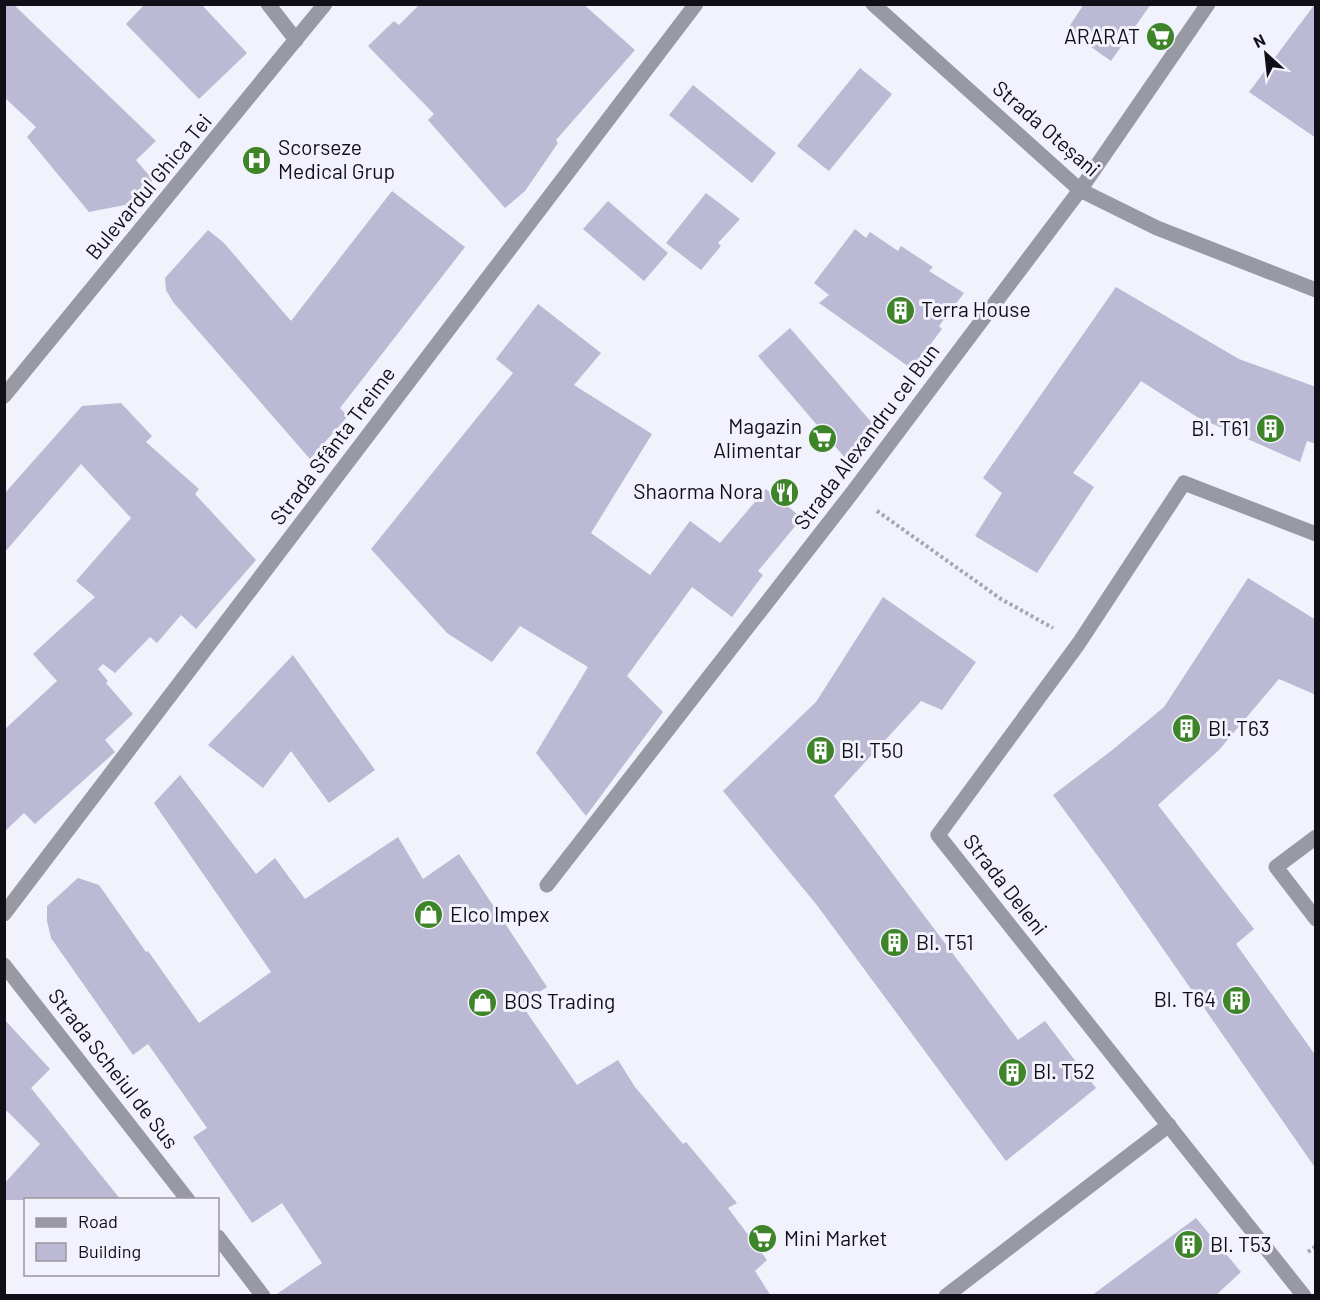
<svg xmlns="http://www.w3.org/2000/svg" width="1320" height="1300" font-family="Barlow,sans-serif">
  <rect width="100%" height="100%" fill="#f2f2fd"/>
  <!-- building -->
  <g fill="#bbb9d4">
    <path d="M4,4H13L156,141L136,160L153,180L135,203L89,212L27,137L36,127L4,97Z"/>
    <path d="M145,4H201L247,53L199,99L126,24Z"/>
    <path d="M420,4H583L635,50L556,140L558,143L525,191L505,208L428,120L434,114L368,46L394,21L399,25Z"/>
    <path d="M1084,4H1151L1111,61L1067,30Z"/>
    <path d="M1315,4H1316V138L1249,92Z"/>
    <path d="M860,68L892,94L829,171L797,146Z"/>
    <path d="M693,85L776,153L752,183L669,115Z"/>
    <path d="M392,191L465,247L340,408L348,416L310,459L173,302L166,290L165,278L208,230L224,243L291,321Z"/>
    <path d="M706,193L740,219L718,243L721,246L701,270L666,243Z"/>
    <path d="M608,201L668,253L644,281L583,229Z"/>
    <path d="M855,229L866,238L870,232L898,251L901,246L933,267L929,271L964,293L939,326L942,329L912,369L819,303L829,295L814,283Z"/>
    <path d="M1116,287L1239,359L1316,387V444L1307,441L1300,462L1197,417L1141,381L1073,473L1094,487L1037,573L975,536L1002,493L983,478Z"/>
    <path d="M538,304L601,353L574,385L652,434L591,533L650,575L690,521L720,543L766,489L802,518L758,571L763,575L732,617L692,587L627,676L663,712L586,816L536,753L588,667L520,626L492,662L447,633L371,549L513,373L496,359Z"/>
    <path d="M790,328L879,431L846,459L758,356Z"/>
    <path d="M121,403L152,436L146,442L199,489L195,494L256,560L196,629L181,615L157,643L150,637L115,673L103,664L98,669L108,681L106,683L133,714L105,740L115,752L35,824L24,813L4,832V730L57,681L33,654L95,597L76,581L131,518L81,464L4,553V494L82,406Z"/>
    <path d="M1248,578L1316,620V695L1279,679L1219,750L1158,805L1254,929L1236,944L1316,1056V1169L1111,874L1053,795L1111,751L1164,707Z"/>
    <path d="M883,597L976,662L942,710L921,701L834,796L1018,1040L1045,1021L1096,1088L1006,1161L816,904L723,791L816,702Z"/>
    <path d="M293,655L375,770L329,803L291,751L263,788L208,745Z"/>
    <path d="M180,775L256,874L275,858L305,899L398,837L423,879L459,854L547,987L521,1004L577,1085L618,1060L635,1087L683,1144L686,1142L737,1203L728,1208L767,1260L755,1271L771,1296H274L322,1263L282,1203L252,1223L193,1137L207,1128L148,1044L133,1055L51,938L47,921V906L78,878L99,885L146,952L148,951L199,1023L271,972L154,803Z"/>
    <path d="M4,1019L50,1069L31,1088L121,1200H4V1184L40,1144L7,1111L4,1113Z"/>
    <path d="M1196,1218L1241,1272L1215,1296H1091Z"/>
  </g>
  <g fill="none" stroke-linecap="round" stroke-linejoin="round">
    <!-- path -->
    <g stroke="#a6a6b0" stroke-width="4" stroke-dasharray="3 3" stroke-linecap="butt">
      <path d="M877,511L1001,599L1053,628"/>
      <path d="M1308,1252L1316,1246"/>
    </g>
    <!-- minor -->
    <g stroke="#9999a4" stroke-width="15">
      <path d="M268,4L296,40"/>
      <path d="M873,4L1080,190L1157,228L1316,290"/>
      <path d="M4,396L325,4"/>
      <path d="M1316,837L1276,867L1316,919"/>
      <path d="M547,885L852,493L1080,190L1208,4"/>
      <path d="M4,914L696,4"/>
      <path d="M4,965L188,1200"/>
      <path d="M218,1237L263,1296"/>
      <path d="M946,1296L1169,1125"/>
      <path d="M1304,1296L938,835L1079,643L1184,483L1316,534"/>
    </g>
  </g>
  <!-- icons -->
  <defs>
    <symbol id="supermarket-disc" viewBox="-11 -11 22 22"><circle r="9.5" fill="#3e852a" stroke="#f2f2fd"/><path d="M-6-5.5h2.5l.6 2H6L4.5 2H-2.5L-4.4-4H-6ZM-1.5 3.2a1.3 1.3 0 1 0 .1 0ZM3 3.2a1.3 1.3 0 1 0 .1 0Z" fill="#fff"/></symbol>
    <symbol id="hospital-disc" viewBox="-11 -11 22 22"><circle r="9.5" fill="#3e852a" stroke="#f2f2fd"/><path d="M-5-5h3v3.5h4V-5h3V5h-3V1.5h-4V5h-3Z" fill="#fff"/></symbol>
    <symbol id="building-disc" viewBox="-11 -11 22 22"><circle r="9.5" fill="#3e852a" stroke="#f2f2fd"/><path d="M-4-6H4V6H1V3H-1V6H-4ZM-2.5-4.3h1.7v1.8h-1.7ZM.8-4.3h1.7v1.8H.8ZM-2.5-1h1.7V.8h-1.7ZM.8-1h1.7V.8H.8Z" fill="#fff"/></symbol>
    <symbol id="restaurant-disc" viewBox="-11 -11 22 22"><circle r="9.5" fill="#3e852a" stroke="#f2f2fd"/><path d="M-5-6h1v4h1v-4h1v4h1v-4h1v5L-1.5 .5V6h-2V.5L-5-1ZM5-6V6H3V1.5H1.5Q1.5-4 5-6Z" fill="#fff"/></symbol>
    <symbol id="shop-disc" viewBox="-11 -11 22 22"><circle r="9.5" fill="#3e852a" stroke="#f2f2fd"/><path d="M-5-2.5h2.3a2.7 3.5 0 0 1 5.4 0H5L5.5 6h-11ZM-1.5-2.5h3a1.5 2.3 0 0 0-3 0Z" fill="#fff"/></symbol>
  </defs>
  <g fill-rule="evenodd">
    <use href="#supermarket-disc" x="1144" y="20" width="33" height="33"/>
    <use href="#hospital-disc" x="240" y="144" width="33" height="33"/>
    <use href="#building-disc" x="884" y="294" width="33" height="33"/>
    <use href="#building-disc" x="1254" y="412" width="33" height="33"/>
    <use href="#supermarket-disc" x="806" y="422" width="33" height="33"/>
    <use href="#restaurant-disc" x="768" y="476" width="33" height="33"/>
    <use href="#building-disc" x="1170" y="712" width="33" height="33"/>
    <use href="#building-disc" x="804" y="734" width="33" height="33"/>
    <use href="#shop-disc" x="412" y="898" width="33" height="33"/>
    <use href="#building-disc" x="878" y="926" width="33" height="33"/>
    <use href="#building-disc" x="1220" y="984" width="33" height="33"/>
    <use href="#shop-disc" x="466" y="986" width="33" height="33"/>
    <use href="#building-disc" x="996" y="1056" width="33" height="33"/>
    <use href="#supermarket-disc" x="746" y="1222" width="33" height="33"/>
    <use href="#building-disc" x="1172" y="1228" width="33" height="33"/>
  </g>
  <g text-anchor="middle" stroke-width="6" stroke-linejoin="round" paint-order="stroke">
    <!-- poi labels -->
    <g font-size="21" fill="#100f18" stroke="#f2f2fd" text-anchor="start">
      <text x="1140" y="44" text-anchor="end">ARARAT</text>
      <text x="278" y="155">Scorseze<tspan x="278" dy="24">Medical Grup</tspan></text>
      <text x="921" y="317">Terra House</text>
      <text x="802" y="434" text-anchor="end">Magazin<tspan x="802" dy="24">Alimentar</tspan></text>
      <text x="1249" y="436" text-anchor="end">Bl. T61</text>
      <text x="763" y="499" text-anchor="end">Shaorma Nora</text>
      <text x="1208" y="736">Bl. T63</text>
      <text x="841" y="758">Bl. T50</text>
      <text x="450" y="922">Elco Impex</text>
      <text x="916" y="950">Bl. T51</text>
      <text x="1216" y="1007" text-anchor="end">Bl. T64</text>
      <text x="504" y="1009">BOS Trading</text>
      <text x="1033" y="1079">Bl. T52</text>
      <text x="784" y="1246">Mini Market</text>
      <text x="1210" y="1252">Bl. T53</text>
    </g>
    <!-- street labels -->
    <g font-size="21" fill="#100f18" stroke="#f2f2fd">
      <text transform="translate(1046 129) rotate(41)" y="7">Strada Oteșani</text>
      <text transform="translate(149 187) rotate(-50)" y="7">Bulevardul Ghica Tei</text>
      <text transform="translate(867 437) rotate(-53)" y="7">Strada Alexandru cel Bun</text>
      <text transform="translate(333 446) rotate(-53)" y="7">Strada Sfânta Treime</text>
      <text transform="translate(1005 885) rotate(52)" y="7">Strada Deleni</text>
      <text transform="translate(113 1069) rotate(52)" y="7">Strada Scheiul de Sus</text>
    </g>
  </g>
  <!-- border -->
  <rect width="1320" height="1300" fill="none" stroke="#100f18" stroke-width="12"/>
  <!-- legend -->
  <rect x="24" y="1198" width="195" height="78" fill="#f2f2fd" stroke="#9897a1" stroke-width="1.5"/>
  <rect x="36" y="1218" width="30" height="9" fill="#9999a4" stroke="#9897a1" stroke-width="1.5"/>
  <text x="78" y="1228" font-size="18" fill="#100f18">Road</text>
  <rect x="36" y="1243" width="30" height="18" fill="#bbb9d4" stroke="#9897a1" stroke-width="1.5"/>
  <text x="78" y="1258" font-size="18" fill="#100f18">Building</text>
  <!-- north arrow -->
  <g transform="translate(1266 54) rotate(333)" stroke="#f2f2fd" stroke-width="4.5" paint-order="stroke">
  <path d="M0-4.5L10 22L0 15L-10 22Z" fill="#100f18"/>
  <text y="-9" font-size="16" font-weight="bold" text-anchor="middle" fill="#100f18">N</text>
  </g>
</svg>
